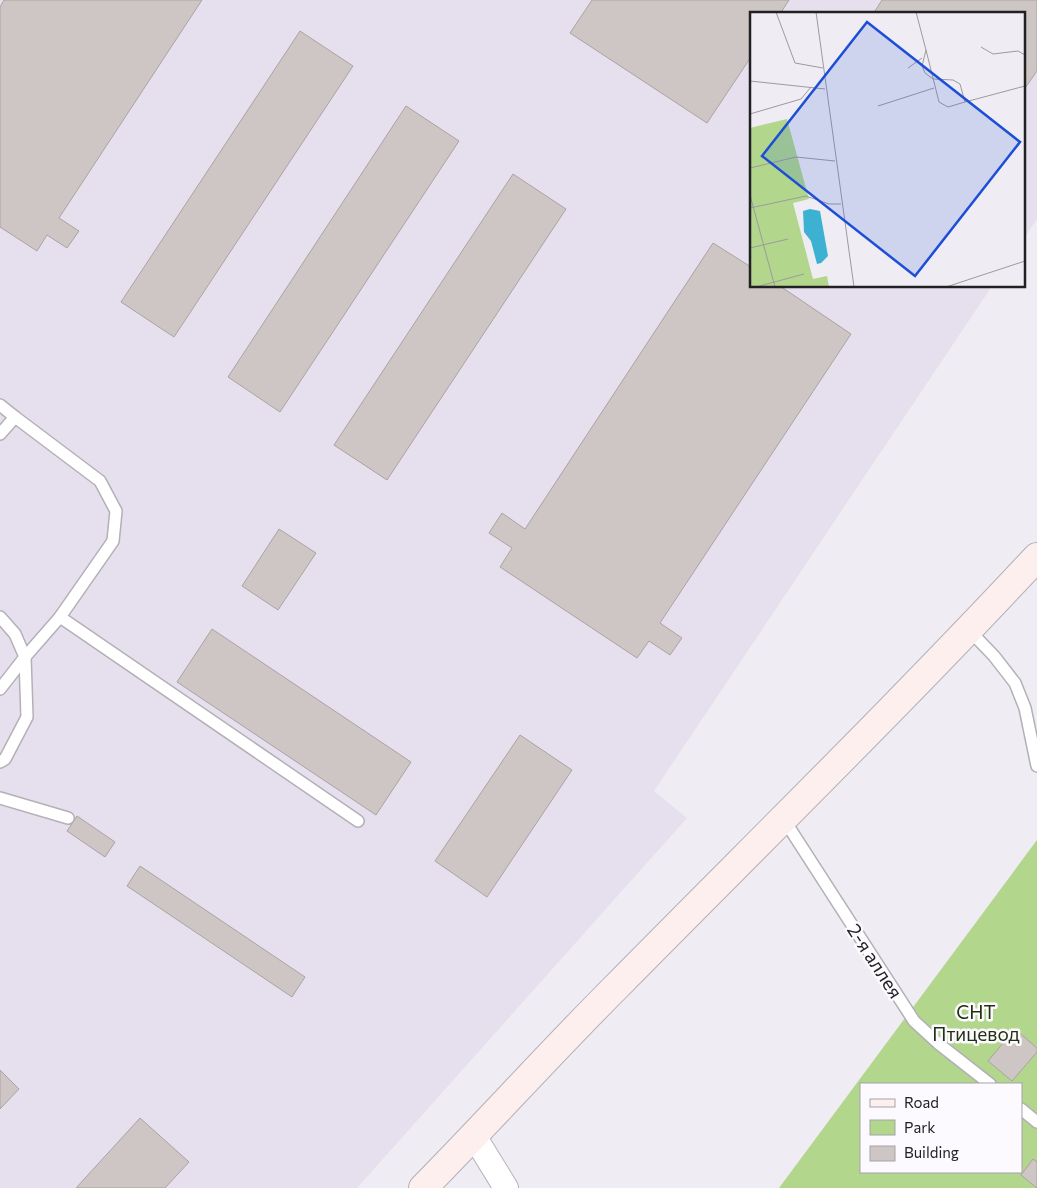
<svg xmlns="http://www.w3.org/2000/svg" width="1037" height="1188" font-family="Commissioner,sans-serif">
  <rect width="100%" height="100%" fill="#efecf3"/>
  <!-- built -->
  <path fill="#e6e0ee" d="M0,0H1037V219L1023,240V14H751V286H992L654,791L687,818L357,1188H0Z"/>
  <!-- green -->
  <path fill="#b1d68c" fill-rule="evenodd" d="M1037,840V1188H779ZM861,1084H1021V1172H861Z"/>
  <!-- building -->
  <g fill="#cec6c5" stroke="#aaa3a1">
    <path d="M4,0H202L59,218L79,231L67,248L47,235L37,251L0,227V7Z"/>
    <path d="M592,0H789L780,14H751V57L707,123L570,33Z"/>
    <path d="M882,0H1037V71L1023,91V14H873Z"/>
    <path d="M300,31L353,66L174,337L121,302Z"/>
    <path d="M406,106L459,141L280,412L228,377Z"/>
    <path d="M513,174L566,209L387,480L334,445Z"/>
    <path d="M713,243L751,267V286H780L851,334L660,623L682,638L670,655L649,641L637,658L500,567L512,548L489,533L502,513L525,529Z"/>
    <path d="M279,529L316,553L278,610L242,586Z"/>
    <path d="M212,629L411,762L376,815L177,682Z"/>
    <path d="M520,735L572,770L487,897L435,861Z"/>
    <path d="M77,816L115,842L105,857L67,831Z"/>
    <path d="M140,866L305,977L292,997L127,886Z"/>
    <path d="M1015,1029L1037,1048V1052L1012,1081L988,1061Z"/>
    <path d="M0,1070L19,1089L0,1109Z"/>
    <path d="M140,1118L189,1162L165,1188H76Z"/>
    <path d="M1033,1159L1037,1162V1188L1021,1175Z"/>
  </g>
  <g fill="none" stroke-linecap="round" stroke-linejoin="round">
    <defs>
      <g id="lane">
        <path d="M0,405L15,417L0,434"/>
        <path d="M0,617L15,634L25,657L27,717L5,759L0,762"/>
        <path d="M60,617L358,821"/>
        <path d="M969,630L994,656L1015,683L1025,708L1037,766"/>
        <path d="M0,689L25,657L60,617L113,541L116,511L100,481L15,417"/>
        <path d="M0,798L68,818"/>
        <path d="M783,818L914,1021L939,1044L990,1084"/>
        <path d="M1021,1109L1037,1122"/>
      </g>
      <path id="street" d="M474,1136L506,1188"/>
      <path id="secondary" d="M423,1188C488,1122 550,1053 616,987C757,844 900,704 1037,557"/>
    </defs>
    <!-- lane casing -->
    <use href="#lane" stroke="#b3b0b6" stroke-width="14"/>
    <!-- street casing -->
    <use href="#street" stroke="#b3b0b6" stroke-width="26"/>
    <!-- secondary casing -->
    <use href="#secondary" stroke="#b3b0b6" stroke-width="30"/>
    <!-- lane -->
    <use href="#lane" stroke="#fff" stroke-width="11"/>
    <!-- street -->
    <use href="#street" stroke="#fff" stroke-width="24"/>
    <!-- secondary -->
    <use href="#secondary" stroke="#fdefee" stroke-width="28"/>
  </g>
  <g text-anchor="middle" stroke-width="5" stroke-linejoin="round" paint-order="stroke">
    <!-- street labels -->
    <g font-size="19" fill="#212022" stroke="#fcfaff">
      <text transform="translate(875 961) rotate(57)" y="7">2-я аллея</text>
    </g>
    <!-- park labels -->
    <g font-size="19" fill="#223111" stroke="#fcfaff">
      <text x="976" y="1019">СНТ<tspan x="976" dy="22">Птицевод</tspan></text>
    </g>
  </g>
  <!-- overview -->
  <g transform="translate(750 12)">
    <rect width="275" height="275" fill="#efecf3"/>
    <path d="M37,107L59,187L43,191L63,267L77,264L79,275H0V116Z" fill="#b1d68c"/>
    <path d="M60,197L70,199L78,244L71,251L67,252L61,229L54,220L53,199Z" fill="#3db1d2"/>
    <path fill="none" stroke="#9d9a9f" stroke-width="1" d="M26,0L45,51L73,56M66,0L104,275M166,0L176,38L172,54L175,61L183,67L203,68L210,72L215,90L275,74M231,35L243,42L268,39L275,43M176,38L189,90L198,95L215,90M158,56L172,46M0,69L75,77M128,94L184,76M0,102L51,87L61,75M0,156L46,145L85,149M0,183L25,275M0,196L56,184L79,192H91M0,236L38,227M6,275L54,262M196,275L275,249"/>
    <path fill="#1d4ed8" fill-opacity="0.15" stroke="#1d4ed8" stroke-width="2.5" d="M117,10L270,130L165,264L12,144Z"/>
    <rect width="275" height="275" fill="none" stroke="#212022" stroke-width="2.5"/>
  </g>
  <!-- legend -->
  <rect x="860" y="1083" width="162" height="90" fill="#fcfaff" stroke="#a4a3a7"/>
  <rect x="870" y="1099" width="25" height="8" fill="#fdefee" stroke="#a4a3a7"/>
  <text x="904" y="1108" font-size="15" fill="#212022">Road</text>
  <rect x="870" y="1120" width="25" height="15" fill="#b1d68c" stroke="#a4a3a7"/>
  <text x="904" y="1133" font-size="15" fill="#212022">Park</text>
  <rect x="870" y="1146" width="25" height="15" fill="#cec6c5" stroke="#a4a3a7"/>
  <text x="904" y="1158" font-size="15" fill="#212022">Building</text>
</svg>
